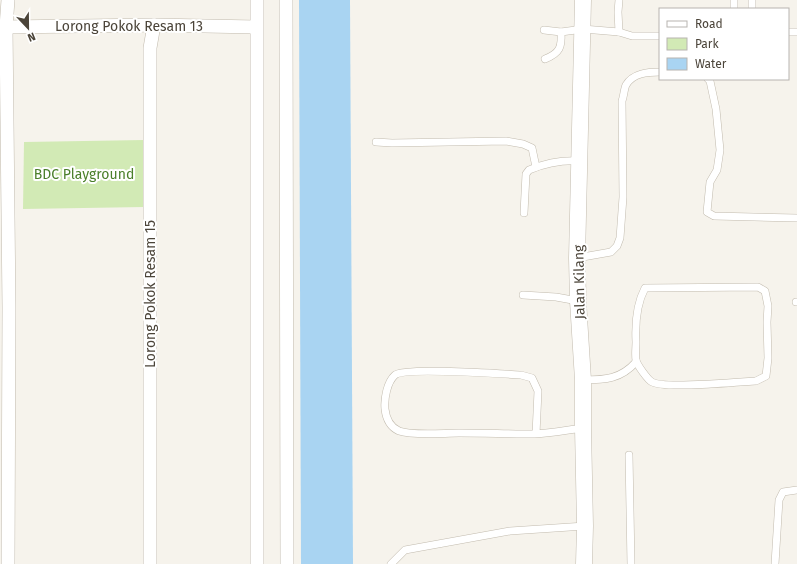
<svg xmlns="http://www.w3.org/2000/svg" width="797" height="564" font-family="'Fira Sans',sans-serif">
  <rect width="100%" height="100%" fill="#f6f3ec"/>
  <!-- green -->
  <path fill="#d2eab5" d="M144,140V207L23,209L24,142Z"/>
  <!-- water -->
  <path fill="#a9d4f2" d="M299,0H350L353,564H301Z"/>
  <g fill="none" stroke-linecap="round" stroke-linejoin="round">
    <defs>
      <g id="service">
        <path d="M619,0L618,12L619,32"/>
        <path d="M734,0V9"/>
        <path d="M752,0V9"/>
        <path d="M544,30L561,32"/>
        <path d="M788,32H797"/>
        <path d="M545,59C560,53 562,47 561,32L583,29L619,32L632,36H660"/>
        <path d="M708,79L710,81L716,109L720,150L717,170L710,182L707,212L714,216L797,218"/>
        <path d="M376,142L392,143L506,141L523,144L532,148L536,167"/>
        <path d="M524,213L526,174L529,170C546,163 561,160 579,161"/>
        <path d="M577,258L611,252L617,246L620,238L623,197L622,101C624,96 624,89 626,85C633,73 648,72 660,72"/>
        <path d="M758,287L765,291L768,306L767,322L768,358L766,376L756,381C739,382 663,389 652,382C648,380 637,365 636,360C635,354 636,348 636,342C635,323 636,305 645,288Z"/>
        <path d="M523,295L556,297L578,301"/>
        <path d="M796,302H797"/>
        <path d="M583,380C605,380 621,379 636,362"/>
        <path d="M536,434L538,391L532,378L521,375C502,374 404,367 395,375C387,382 384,399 385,409C386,418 390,427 399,431C413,436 443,433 459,433C484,433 510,434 535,434C551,433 567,430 583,428"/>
        <path d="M629,455L631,564"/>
        <path d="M391,564L405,550L510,531L585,526"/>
        <path d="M775,564L779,500L783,492L797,490"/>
      </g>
      <g id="minor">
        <path d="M8,0L6,27L154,25L256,27"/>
        <path d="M257,0V564"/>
        <path d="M286,0L287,564"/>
        <path d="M6,27L9,308L8,564"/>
        <path d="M150,564V48L154,25"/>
      </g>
      <path id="tertiary" d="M583,0L577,258L578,301L583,380V428L585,526L584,564"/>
    </defs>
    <!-- service casing -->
    <use href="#service" stroke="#c2bbae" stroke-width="8"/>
    <!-- minor casing -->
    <use href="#minor" stroke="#c2bbae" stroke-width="14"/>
    <!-- tertiary casing -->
    <use href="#tertiary" stroke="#c2bbae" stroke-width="17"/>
    <!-- service -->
    <use href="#service" stroke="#fff" stroke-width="7"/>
    <!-- minor -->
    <use href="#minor" stroke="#fff" stroke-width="13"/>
    <!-- tertiary -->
    <use href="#tertiary" stroke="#fff" stroke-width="16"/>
  </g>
  <g text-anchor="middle" stroke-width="4" stroke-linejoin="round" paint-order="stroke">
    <!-- street labels -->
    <g font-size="14" fill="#4b4439" stroke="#fff">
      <text x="129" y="31">Lorong Pokok Resam 13</text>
      <text transform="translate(579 282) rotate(-91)" y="5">Jalan Kilang</text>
      <text transform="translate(150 294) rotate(-90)" y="5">Lorong Pokok Resam 15</text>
    </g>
    <!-- park labels -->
    <g font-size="14" fill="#4a7f2a" stroke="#fff">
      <text x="84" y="179">BDC Playground</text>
    </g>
  </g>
  <!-- legend -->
  <rect x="659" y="8" width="130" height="72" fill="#ffffff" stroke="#b7b4b0"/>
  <rect x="667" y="21" width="20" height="6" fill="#ffffff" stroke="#b7b4b0"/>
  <text x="695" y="28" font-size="12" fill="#4b4439">Road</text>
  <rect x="667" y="38" width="20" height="12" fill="#d2eab5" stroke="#b7b4b0"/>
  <text x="695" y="48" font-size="12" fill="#4b4439">Park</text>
  <rect x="667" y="58" width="20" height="12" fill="#a9d4f2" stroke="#b7b4b0"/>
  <text x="695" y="68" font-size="12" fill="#4b4439">Water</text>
  <!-- north arrow -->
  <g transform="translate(28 28) rotate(158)" stroke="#ffffff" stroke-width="3" paint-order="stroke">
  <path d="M0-3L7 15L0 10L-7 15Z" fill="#4b4439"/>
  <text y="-6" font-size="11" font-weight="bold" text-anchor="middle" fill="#4b4439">N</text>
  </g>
</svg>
